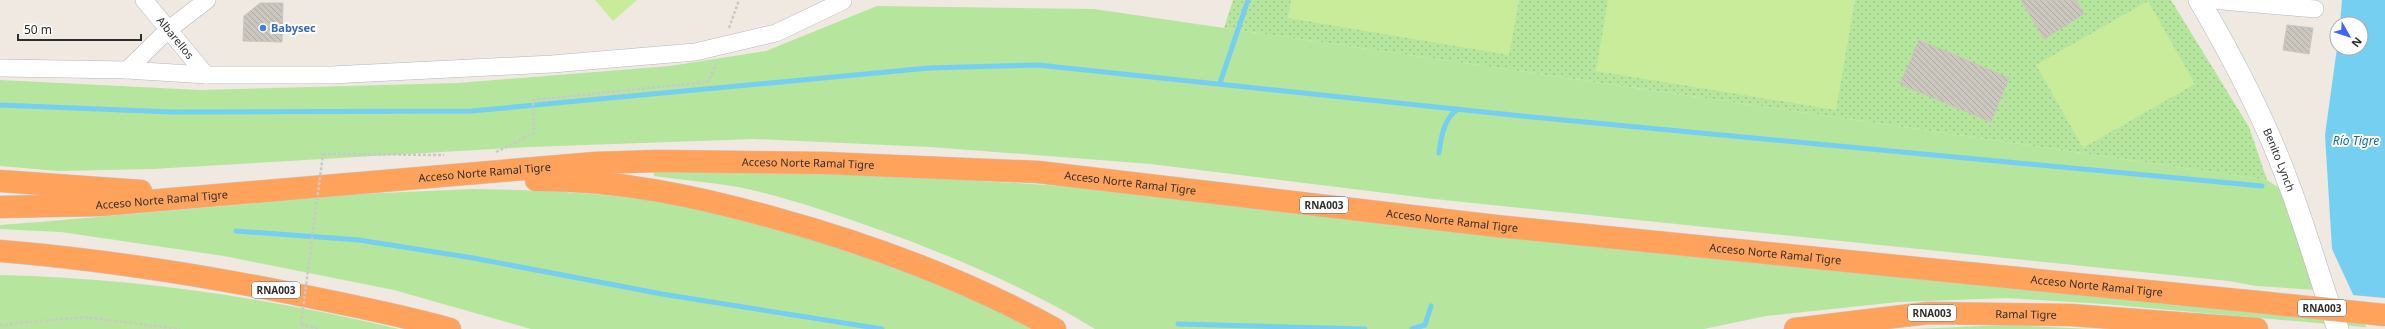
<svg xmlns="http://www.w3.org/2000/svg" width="2385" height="329" font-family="'Noto Sans',sans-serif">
  <defs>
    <pattern id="park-dots" width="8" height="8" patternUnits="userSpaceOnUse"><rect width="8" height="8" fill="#b6e59e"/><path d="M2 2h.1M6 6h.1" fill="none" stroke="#9dc588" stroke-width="1.8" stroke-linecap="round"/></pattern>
    <pattern id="building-back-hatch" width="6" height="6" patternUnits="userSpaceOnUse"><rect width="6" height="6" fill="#cbc7bf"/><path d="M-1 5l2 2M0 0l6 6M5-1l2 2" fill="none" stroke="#afaba4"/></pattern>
  </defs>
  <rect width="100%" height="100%" fill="#efe9e1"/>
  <!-- grass -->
  <g fill="#b6e59e">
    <path d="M877,6L1094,9L2267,180L2281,189L2317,290L2256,286L2229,281L1434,199L1151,164L930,147L754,139L529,147L152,169L59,171L0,166V80L200,90L458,83L670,66L766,51Z"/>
    <path d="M731,171L894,175L1122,190L2385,323V329L2103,304L2007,298L1898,302L1766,316L1704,329H1095C1026,287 952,256 877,229C832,213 786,197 738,187C710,182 682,180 654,176V172Z"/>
    <path d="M471,189C530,190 590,192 649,200C690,205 730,216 770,226C862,251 953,284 1037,329H531L394,290L224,256L61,232L0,229V225L39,222L362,194Z"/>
    <path d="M0,275C134,278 269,298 399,329H0Z"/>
    <path d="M2006,325L2092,329H1914Z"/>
  </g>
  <!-- park -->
  <path fill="url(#park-dots)" d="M1233,0H2171L2249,127L2267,180L1224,28Z"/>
  <!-- pitch -->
  <g fill="#c9ec9a">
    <path d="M595,0H637L613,21Z"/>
    <path d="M1291,0H1519L1509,55L1288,18Z"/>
    <path d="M1608,0H1855L1836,110L1596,71Z"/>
    <path d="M2148,1L2195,84L2083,148L2036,65Z"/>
  </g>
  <!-- water -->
  <path fill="#75cff0" d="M2342,0H2385V329H2369L2332,249L2325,135L2337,48H2361V24H2340Z"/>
  <!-- pier -->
  <path fill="#efe9e1" d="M2352,295L2385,298V329H2367Z"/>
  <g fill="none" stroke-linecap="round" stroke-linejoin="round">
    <!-- stream -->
    <g stroke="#75cff0" stroke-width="5">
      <path d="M1220,83L1248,0"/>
      <path d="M0,105L172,112L472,111L929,68L1038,65L1522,116L2262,186"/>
      <path d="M1439,153C1441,137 1444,118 1458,109"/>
      <path d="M236,231L359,240L473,258L662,294L882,329"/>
      <path d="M1178,324L1365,329"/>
      <path d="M1412,329L1425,325L1431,306"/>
    </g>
  </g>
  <!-- building -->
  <g fill="url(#building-back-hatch)" stroke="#cbc5ba">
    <path d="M2021,0H2076L2084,14L2044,39Z"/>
    <path d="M260,3H283L282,42L243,41L244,16Z"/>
    <path d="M2287,25L2313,28L2309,54L2283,50Z"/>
    <path d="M1919,40L2009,78L1991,122L1900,84Z"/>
  </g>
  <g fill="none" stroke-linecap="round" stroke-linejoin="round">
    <defs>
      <g id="minor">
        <path id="s1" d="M144,0L206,75"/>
        <path d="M2211,0L2315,9"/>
        <path d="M0,68L127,70L206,75H331L552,64L695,52L776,33L843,1"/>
        <path d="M127,70L168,30L207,0"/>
      </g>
      <g id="tertiary">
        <path id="s2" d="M2199,0C2233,58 2265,119 2288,182C2307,231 2320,281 2338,329"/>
      </g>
      <g id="motorway">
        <path d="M536,180C615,179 695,196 771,217C870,244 965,279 1055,329"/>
        <path d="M0,181L141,191"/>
        <path id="s3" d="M0,207L101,205L595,163L656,161L825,163L1038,172L1496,226L2258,302"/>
        <path d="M0,251C97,259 195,274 290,293C344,304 397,314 450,329"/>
        <path id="s4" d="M1795,329L1928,313L2071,315L2257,329"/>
      </g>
    </defs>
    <!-- minor casing -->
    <use href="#minor" stroke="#b4b7c1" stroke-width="18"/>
    <!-- tertiary casing -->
    <use href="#tertiary" stroke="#b4b7c1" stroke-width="22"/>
    <!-- motorway casing -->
    <use href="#motorway" stroke="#c9c9c9" stroke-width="23"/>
    <!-- path -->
    <g stroke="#c9c9c9" stroke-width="2.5" stroke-dasharray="3 2" stroke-linecap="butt">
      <path d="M729,28L739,0"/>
      <path d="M496,152L534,133L533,100L708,82L716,64"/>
      <path d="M323,154L444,155"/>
      <path d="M301,324L318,329"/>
      <path d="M0,325L84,317L180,329"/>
    </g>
    <!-- minor -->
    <use href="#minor" stroke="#fff" stroke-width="17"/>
    <!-- tertiary -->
    <use href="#tertiary" stroke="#fff" stroke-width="21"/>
    <!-- motorway -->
    <use href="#motorway" stroke="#ffa35c" stroke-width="22"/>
    <defs>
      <path id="motorway-bridge" d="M2258,302L2385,315"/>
    </defs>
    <!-- motorway-bridge casing -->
    <use href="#motorway-bridge" stroke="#c9c9c9" stroke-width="23" stroke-linecap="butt"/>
    <!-- path-bridge -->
    <path stroke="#c9c9c9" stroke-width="2.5" stroke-dasharray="3 2" stroke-linecap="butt" d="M301,324L323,154"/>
    <!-- motorway-bridge -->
    <use href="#motorway-bridge" stroke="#ffa35c" stroke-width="22"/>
  </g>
  <!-- markers -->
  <circle fill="#3f7fe0" stroke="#fff" stroke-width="1.5" cx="263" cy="28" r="4"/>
  <g text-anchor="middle" stroke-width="4" stroke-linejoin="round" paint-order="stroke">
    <!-- shield labels -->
    <g fill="#fff" stroke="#6d6d6d" stroke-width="1">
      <rect x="1300" y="197" width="48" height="16" rx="3"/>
      <rect x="252" y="282" width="48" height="16" rx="3"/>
      <rect x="2298" y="300" width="48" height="16" rx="3"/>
      <rect x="1908" y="305" width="48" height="16" rx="3"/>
    </g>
    <g font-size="10" font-weight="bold" fill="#2e2e2e">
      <text x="1324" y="209">RNA003</text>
      <text x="276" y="294">RNA003</text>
      <text x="2322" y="312">RNA003</text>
      <text x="1932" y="317">RNA003</text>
    </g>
    <!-- shop labels -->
    <g font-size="11" font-weight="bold" fill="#366cbe" stroke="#fff" text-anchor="start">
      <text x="271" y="32">Babysec</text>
    </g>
    <!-- street labels -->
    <g font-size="11" fill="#2e2e2e" stroke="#fff">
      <text dy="4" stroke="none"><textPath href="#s1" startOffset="49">Albarellos</textPath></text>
      <text dy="4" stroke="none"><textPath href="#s2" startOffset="179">Benito Lynch</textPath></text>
      <text dy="4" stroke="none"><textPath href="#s3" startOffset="810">Acceso Norte Ramal Tigre</textPath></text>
      <text dy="4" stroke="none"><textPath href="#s3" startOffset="486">Acceso Norte Ramal Tigre</textPath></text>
      <text dy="4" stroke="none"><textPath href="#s3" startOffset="1133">Acceso Norte Ramal Tigre</textPath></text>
      <text dy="4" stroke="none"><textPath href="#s3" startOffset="162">Acceso Norte Ramal Tigre</textPath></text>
      <text dy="4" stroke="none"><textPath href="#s3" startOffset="1457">Acceso Norte Ramal Tigre</textPath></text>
      <text dy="4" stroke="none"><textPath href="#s3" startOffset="1782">Acceso Norte Ramal Tigre</textPath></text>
      <text dy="4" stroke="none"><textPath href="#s3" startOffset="2105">Acceso Norte Ramal Tigre</textPath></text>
      <text dy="4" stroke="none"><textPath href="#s4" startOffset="232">Ramal Tigre</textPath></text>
    </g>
    <!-- water labels -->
    <g font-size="12" font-style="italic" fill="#0d6fa3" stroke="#fff">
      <text x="2356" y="145">Río Tigre</text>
    </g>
  </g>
  <!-- north arrow -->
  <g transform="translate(2349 36) rotate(129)"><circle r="19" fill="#ffffff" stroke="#ababab"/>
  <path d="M0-3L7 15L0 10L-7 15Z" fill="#4264fb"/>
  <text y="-6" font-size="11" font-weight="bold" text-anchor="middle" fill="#2e2e2e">N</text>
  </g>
  <!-- scale -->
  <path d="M18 34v6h123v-6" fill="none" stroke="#2e2e2e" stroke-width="2"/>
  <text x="24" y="34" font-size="12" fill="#2e2e2e" stroke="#ffffff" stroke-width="3" paint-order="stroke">50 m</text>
</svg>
